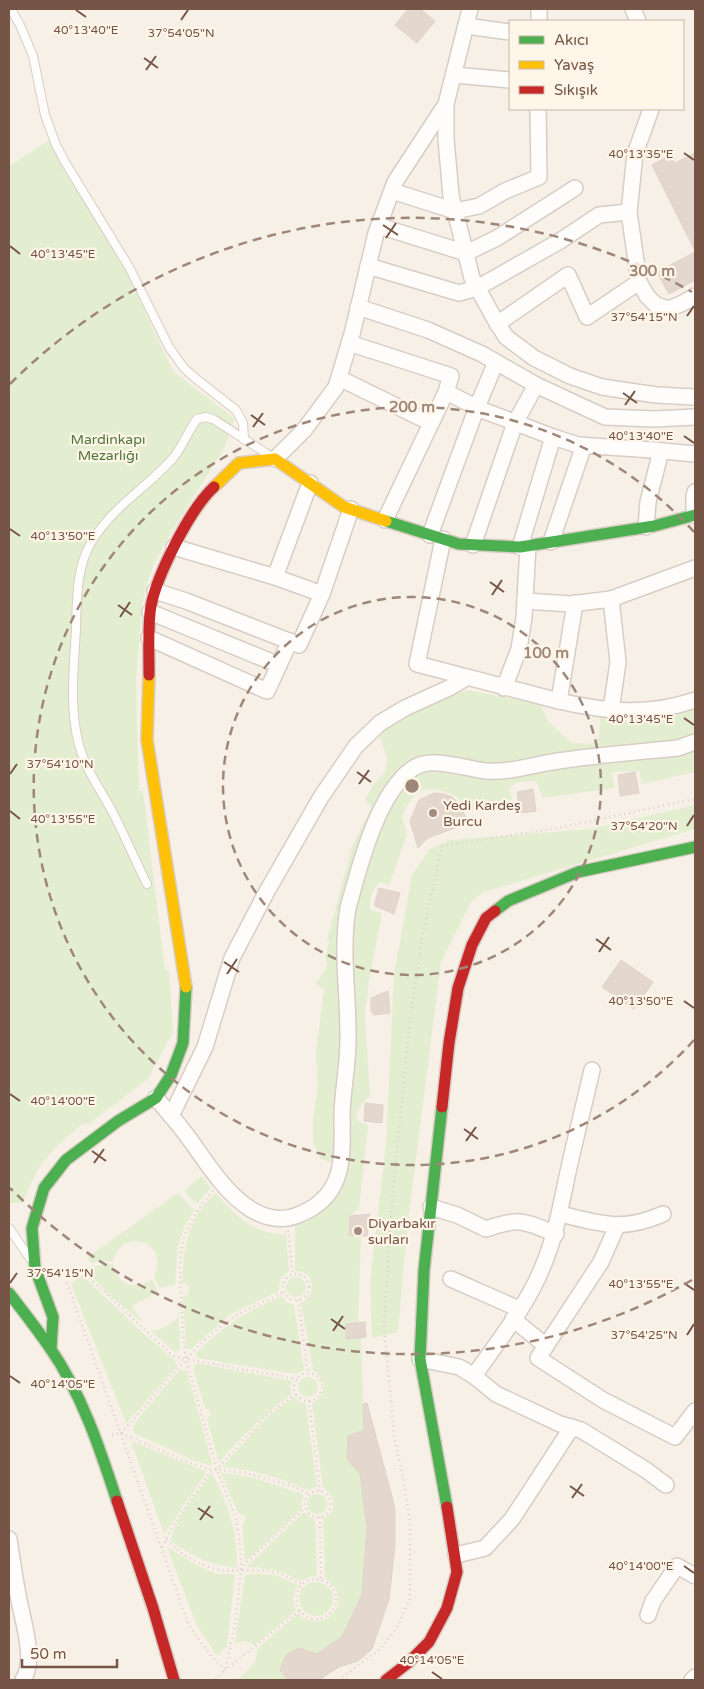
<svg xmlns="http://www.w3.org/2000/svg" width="704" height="1689" font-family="'Varela Round',sans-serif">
  <rect width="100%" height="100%" fill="#f7f0e7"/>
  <!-- green -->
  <g fill="#e3eed0">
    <path d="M49,140L127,274L173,371L235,419L223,450L169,536L155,562L148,580L142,605L136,681L139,791H143L165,970H169L173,1032L148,1079L89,1124L83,1123L56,1147L38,1169L22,1203H9V166Z"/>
    <path d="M467,690L540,704L548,721L571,743L592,744L599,738L600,717L634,722L654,719L695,708V772L642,784L639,771L612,772L614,788L543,798L536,781L518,782L509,788L512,799L472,811C466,807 462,801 457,797C446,791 429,786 418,793C410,798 406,808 402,816L407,835L389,885L381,882C372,888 369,899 370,910L382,913L369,981L365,1015L370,1096L364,1101L356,1114L358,1121L368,1125L359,1208L350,1216L349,1235L361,1236L358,1323L346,1324V1338H361L364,1430L348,1436L360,1474L367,1527L362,1595L342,1637L317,1654L299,1648L286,1655L280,1670L288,1680H238L255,1662L258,1648L298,1614C326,1638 356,1598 325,1578L323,1519C337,1512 337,1496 323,1488L312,1403L320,1398L324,1386L319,1375L313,1370L301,1303C313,1296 316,1284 307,1274L295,1270V1227L313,1214L332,1196L334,1164L321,1159L313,1142V1119L318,1086L316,1053L324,989L316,984L327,966L325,958L329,941L327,940L352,847L372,806L364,801L375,782L385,773L387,758L378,732L425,704Z"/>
    <path d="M695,805V829L484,892L471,902L441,962L407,1230L398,1332L372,1338L370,1281L386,1144L394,974L412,875L430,849L449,840L590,829Z"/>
    <path d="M202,1176L211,1188L197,1204L187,1195L185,1190Z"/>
    <path d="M178,1193L194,1210L185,1225L178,1245L175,1285L160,1288L154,1276C171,1243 123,1225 113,1261L90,1262L88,1257Z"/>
    <path d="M215,1193C237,1215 252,1235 286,1234L289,1271L280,1279L279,1291L231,1314L191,1349L186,1348L183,1297L188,1295L189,1285L182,1283C183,1260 185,1235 197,1215C202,1207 209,1200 215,1193Z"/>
    <path d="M113,1264C117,1285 136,1292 152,1279L158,1292L132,1306L142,1322C129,1311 90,1282 88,1267Z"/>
    <path d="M82,1275L143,1333L175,1361L177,1367L126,1423L71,1284Z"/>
    <circle cx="296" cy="1287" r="10"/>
    <path d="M281,1296L288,1303L294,1304L304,1370L296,1374L197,1358L196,1353C224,1325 245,1313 281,1296Z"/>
    <path d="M179,1316L180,1349L176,1353L151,1331C164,1329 170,1325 179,1316Z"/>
    <path d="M197,1363L292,1381L290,1385L292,1394C264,1414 242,1437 219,1462L207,1420L211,1413L209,1410L205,1408L193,1369Z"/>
    <path d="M180,1370L187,1371L213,1466L195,1461L134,1433L133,1428L137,1420Z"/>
    <circle cx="308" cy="1387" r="10"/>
    <path d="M294,1397L300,1402L306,1404L317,1487L308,1490C281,1478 252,1469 222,1467L266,1418Z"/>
    <path d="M131,1441L207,1472L164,1534Z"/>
    <path d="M212,1473C228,1503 238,1533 237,1568C209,1565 193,1556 170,1541C177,1515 196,1494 212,1473Z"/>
    <path d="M221,1473C251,1475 276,1484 304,1495L301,1503L302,1509L245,1562L242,1525L247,1517L242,1514L238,1513Z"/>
    <circle cx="317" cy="1504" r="10"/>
    <path d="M304,1512L311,1518L315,1520L317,1576L309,1577L302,1581C283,1572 267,1567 246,1567Z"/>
    <path d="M167,1547L198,1566L217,1574H235L227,1646L217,1656L196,1624Z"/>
    <path d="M258,1574L275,1575L298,1585C292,1594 292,1601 296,1611L255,1645L246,1641L235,1643L245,1575Z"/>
    <circle cx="316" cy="1599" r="17"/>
  </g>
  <!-- building -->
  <g fill="#e4d8ce" stroke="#e0d2c9">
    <path d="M408,9H420L435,21L417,43L395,25Z"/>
    <path d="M695,153V251L652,165L665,158L667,162L673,160L675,163Z"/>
    <path d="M695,252V280L669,294L657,272Z"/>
    <path d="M635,772L639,793L620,796L618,775Z"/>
    <path d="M533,789L536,811L520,813L517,792Z"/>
    <path d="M434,793L444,794L452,797L460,804L468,823L428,838L418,848L410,821L419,800Z"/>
    <path d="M379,888L400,893L394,914L375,906V902Z"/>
    <path d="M621,960L653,982L634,1009L602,987Z"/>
    <path d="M388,991L390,1013L374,1015L371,1011V998Z"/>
    <path d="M365,1103L383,1105L382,1123L364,1121Z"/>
    <path d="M370,1214L367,1236L349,1235L350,1216Z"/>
    <path d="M365,1322L366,1337L346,1339V1324Z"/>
    <path d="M367,1403L395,1508V1545L389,1599L372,1649L358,1661L339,1667L319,1680H288L280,1670L286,1655L299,1648L317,1654L342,1637L362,1595L367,1527L360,1474L347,1459L348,1436L364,1430L363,1404Z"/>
  </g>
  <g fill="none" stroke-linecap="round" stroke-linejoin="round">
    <defs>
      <g id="lane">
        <path d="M11,9L20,25L33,56L45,115L56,145L65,162L129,267L169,347L184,368L195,378L236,410L243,423L244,439"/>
        <path d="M147,884C135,860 125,836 113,813C100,788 87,773 79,745C69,708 74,666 76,629C77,599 76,567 92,541C115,504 147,488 174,457C183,446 188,431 197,419L205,417L213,419L269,455"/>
        <path d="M9,1228L29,1257"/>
      </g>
      <g id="street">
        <path d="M633,9L638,21"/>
        <path d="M539,21V9"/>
        <path d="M466,26L510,32"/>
        <path d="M454,75L510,80"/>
        <path d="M446,104V139L451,196L455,211L472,278L494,318L506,337L534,358L570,376L602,387L656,395L695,397"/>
        <path d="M651,109L635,154L629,212L639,282L647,296L656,305L669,309L683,303L695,296"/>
        <path d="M392,191L455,211L479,206L505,191L539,177L538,109"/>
        <path d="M379,226L466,253L497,238L575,188"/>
        <path d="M368,266L459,293L477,288L560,241L599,215L629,212"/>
        <path d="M358,307L428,330L482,354L536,385L515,423L473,545"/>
        <path d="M497,324L568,275L587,317L639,282"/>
        <path d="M349,343L451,376L446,392"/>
        <path d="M339,378L431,423"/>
        <path d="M536,385L605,417L654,419L695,417"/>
        <path d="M275,459L304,430L336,387L352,334L376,233L395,182L446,104L470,9"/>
        <path d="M694,515V496L695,492"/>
        <path d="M385,520L446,392L482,410L553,437L578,445L653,450L695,454"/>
        <path d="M646,527L648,502L661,451"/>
        <path d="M430,535L477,407L496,362"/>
        <path d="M443,539L417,664L559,701C606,712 649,716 695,700"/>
        <path d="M551,542L584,445"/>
        <path d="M174,547L275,577L322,594L351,509"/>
        <path d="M520,547L553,437"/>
        <path d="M275,577L310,483"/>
        <path d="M155,591L186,601L299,645L322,594"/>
        <path d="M611,599L695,568"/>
        <path d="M525,601L571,604L611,599L618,662L611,710"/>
        <path d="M150,612L279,665"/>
        <path d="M149,638L267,691L290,641"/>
        <path d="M504,688L519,649L524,617L528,546"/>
        <path d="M559,701L575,603"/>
        <path d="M156,1098C166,1110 176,1121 185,1133C205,1159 221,1189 249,1208C264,1218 282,1222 298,1215C316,1208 329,1198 336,1180C344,1162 342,1133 342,1113C343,1086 349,1060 348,1033C348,992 341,949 348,908C359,868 377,794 412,769C431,755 465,769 486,771C510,773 535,764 558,761C598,755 638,752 678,748L695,742"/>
        <path d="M171,1116L205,1047L232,958L266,893L321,797L356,746L380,723L405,708L449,688L466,678"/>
        <path d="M431,1207L457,1215L486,1229C520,1217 524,1221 556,1234"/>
        <path d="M560,1214C601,1224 622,1232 663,1214"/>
        <path d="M617,1226L601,1262L538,1358L603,1400L675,1437L695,1411"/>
        <path d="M451,1279L519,1309"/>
        <path d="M513,1319L546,1346"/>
        <path d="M420,1359L459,1367L474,1376L496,1394L560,1424L581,1430L646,1470L666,1485"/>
        <path d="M474,1376C498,1341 527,1306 543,1266C557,1233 562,1198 570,1163C577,1132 585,1101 592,1070"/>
        <path d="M9,1539C12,1559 15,1580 19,1600C23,1622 36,1660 23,1680"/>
        <path d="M456,1555L485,1548L512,1519L572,1427"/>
        <path d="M648,1615L653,1601L677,1566L695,1576"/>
        <path d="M692,1680L695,1677"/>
      </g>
      <g id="fast">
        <path d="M386,521L459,544L520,547L654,526L695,515"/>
        <path d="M495,911L508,901L578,872L695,847"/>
        <path d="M442,1107L424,1270L420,1359L447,1507"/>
        <path d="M9,1293C23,1311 37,1329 50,1348C82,1394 100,1449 117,1501"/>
        <path d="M51,1349L53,1317L35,1268L32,1228L44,1188L66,1160L118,1121L156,1098L171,1075L183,1043L186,987"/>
      </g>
      <g id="slow">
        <path d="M214,487L239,463L275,459L344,507L386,521"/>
        <path d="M149,675L147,740L186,987"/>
      </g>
      <g id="jam">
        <path d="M149,675C149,655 148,634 150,613C153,581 190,509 214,487"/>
        <path d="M442,1107L449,1043L458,988L472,945L486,918L495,911"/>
        <path d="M117,1501L153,1608L174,1680"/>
        <path d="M386,1680L408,1663L429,1642L447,1608L457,1572L447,1507"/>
      </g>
    </defs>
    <!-- lane casing -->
    <use href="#lane" stroke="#d8cdc5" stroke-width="10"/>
    <!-- street casing -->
    <use href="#street" stroke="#d8cdc5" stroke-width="18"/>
    <!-- fast casing -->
    <use href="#fast" stroke="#d8ccc3" stroke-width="14"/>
    <!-- slow casing -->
    <use href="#slow" stroke="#d8ccc3" stroke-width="14"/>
    <!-- jam casing -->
    <use href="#jam" stroke="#d8ccc3" stroke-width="14"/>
    <!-- path -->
    <g stroke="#dad0cb" stroke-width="2.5" stroke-dasharray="1 4" stroke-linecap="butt">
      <path d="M213,1191L196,1212L185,1234L181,1252L180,1275L183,1336L186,1359L217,1469L236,1519L240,1543L241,1570L235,1626L225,1670L215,1680"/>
      <path d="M288,1231L293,1274"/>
      <path d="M82,1271L173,1356L186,1359L297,1379"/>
      <circle cx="296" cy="1287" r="13"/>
      <path d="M67,1283L189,1626L212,1657L225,1670L300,1611"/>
      <path d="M298,1300L308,1373"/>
      <circle cx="308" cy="1387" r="14"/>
      <path d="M309,1401L320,1491"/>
      <path d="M121,1433L200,1344L226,1322L242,1312L284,1292"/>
      <path d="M112,1435L121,1433L180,1459L205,1468L246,1473L293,1486L308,1494"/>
      <circle cx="318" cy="1504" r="13"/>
      <path d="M320,1517L321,1579"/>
      <path d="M166,1540C178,1551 192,1561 208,1567C229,1575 252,1567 274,1572C284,1574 293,1580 302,1584"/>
      <path d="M162,1547L175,1522L210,1472L217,1469L265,1417L296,1394"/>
      <path d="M241,1570L244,1565L305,1508"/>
      <circle cx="316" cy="1599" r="20"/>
      <path d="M338,1680L379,1650L397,1628L410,1599V1523L404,1483L395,1441L384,1327L392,1201L410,1021L422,937L442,846L557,828L695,799"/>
    </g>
    <!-- lane -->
    <use href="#lane" stroke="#fefdfb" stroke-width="8"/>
    <!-- street -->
    <use href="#street" stroke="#fefdfb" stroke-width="15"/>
    <!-- fast -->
    <use href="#fast" stroke="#4caf50" stroke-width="11"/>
    <!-- slow -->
    <use href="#slow" stroke="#ffc107" stroke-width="11"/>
    <!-- jam -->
    <use href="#jam" stroke="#c62828" stroke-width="11"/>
  </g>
  <!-- ticks -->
  <path fill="none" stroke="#765546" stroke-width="2" d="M76,10L86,17M181,20L188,10M144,58L158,68M146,70L156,56M684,153L694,160M383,225L398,235M386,238L396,223M10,246L20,254M687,316L694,306M623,393L637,403M625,405L635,391M251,415L265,425M253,427L263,413M684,436L694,443M10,529L20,536M490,582L504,592M492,595L502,580M118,605L132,615M120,617L130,602M684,718L694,725M357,772L371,782M10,774L17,764M359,784L369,770M10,811L20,819M687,826L694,815M596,939L611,950M599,952L609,937M224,962L239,972M227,974L237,959M684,1001L694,1008M10,1094L20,1101M464,1129L478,1139M466,1141L476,1127M92,1151L106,1161M94,1163L104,1149M10,1283L17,1273M684,1283L694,1290M331,1319L345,1329M333,1331L343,1316M687,1335L694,1324M10,1376L20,1383M570,1486L584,1496M572,1498L582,1484M198,1508L213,1518M200,1520L210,1506M684,1566L694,1573M432,1672L442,1679"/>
  <!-- distance rings -->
  <g fill="none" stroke="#9e8678" stroke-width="2.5" stroke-dasharray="9 6">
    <circle cx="412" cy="786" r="189"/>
    <path d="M694 1040A379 379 0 1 1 694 532"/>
    <path d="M692 1280A568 568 0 0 1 10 1188M10 384A568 568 0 0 1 692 292"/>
  </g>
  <!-- markers -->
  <g fill="#a38b7e" stroke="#fff5e8" stroke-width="2">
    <circle cx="433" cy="813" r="5"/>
    <circle cx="358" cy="1231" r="5"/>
  </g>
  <g text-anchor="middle" stroke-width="4.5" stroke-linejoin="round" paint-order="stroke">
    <!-- park labels -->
    <g font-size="14" fill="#50773b" stroke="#fff5e8">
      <text x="108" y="444">Mardinkapı<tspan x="108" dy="16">Mezarlığı</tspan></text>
    </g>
    <!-- poi labels -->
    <g font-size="14" fill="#765546" stroke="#fff5e8" text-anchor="start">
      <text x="443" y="810">Yedi Kardeş<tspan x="443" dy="16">Burcu</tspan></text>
      <text x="368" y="1228">Diyarbakır<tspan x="368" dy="16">surları</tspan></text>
    </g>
  </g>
  <g font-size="12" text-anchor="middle" fill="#765546" stroke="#fff5e8" stroke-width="4.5" stroke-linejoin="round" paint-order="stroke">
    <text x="86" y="34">40°13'40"E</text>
    <text x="181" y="37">37°54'05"N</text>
    <text x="641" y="158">40°13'35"E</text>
    <text x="63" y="258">40°13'45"E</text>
    <text x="644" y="321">37°54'15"N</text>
    <text x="641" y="440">40°13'40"E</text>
    <text x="63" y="540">40°13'50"E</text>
    <text x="641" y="723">40°13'45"E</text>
    <text x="60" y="768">37°54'10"N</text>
    <text x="63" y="823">40°13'55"E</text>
    <text x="644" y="830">37°54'20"N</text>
    <text x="641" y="1005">40°13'50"E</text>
    <text x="63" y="1105">40°14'00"E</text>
    <text x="60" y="1277">37°54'15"N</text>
    <text x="641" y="1288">40°13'55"E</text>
    <text x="644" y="1339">37°54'25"N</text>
    <text x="63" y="1388">40°14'05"E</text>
    <text x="641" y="1570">40°14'00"E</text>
    <text x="432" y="1664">40°14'05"E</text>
  </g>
  <circle cx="412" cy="786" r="8" fill="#9e8678" stroke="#fff5e8" stroke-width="2.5"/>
  <g font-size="15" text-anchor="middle" font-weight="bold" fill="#9e8678" stroke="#fff5e8" stroke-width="4.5" stroke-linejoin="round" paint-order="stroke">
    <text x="652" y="276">300 m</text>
    <text x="412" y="412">200 m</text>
    <text x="546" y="658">100 m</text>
  </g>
  <!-- border -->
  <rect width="704" height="1689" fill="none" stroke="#765546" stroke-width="20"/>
  <!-- legend -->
  <rect x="509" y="20" width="175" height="90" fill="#fff5e8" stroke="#c8b5a7"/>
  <rect x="519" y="36" width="25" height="8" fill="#4caf50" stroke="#c8b5a7"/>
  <text x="554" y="45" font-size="15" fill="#765546">Akıcı</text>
  <rect x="519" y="61" width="25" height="8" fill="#ffc107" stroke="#c8b5a7"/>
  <text x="554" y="70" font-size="15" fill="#765546">Yavaş</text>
  <rect x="519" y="86" width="25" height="8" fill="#c62828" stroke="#c8b5a7"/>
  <text x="554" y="95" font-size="15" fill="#765546">Sıkışık</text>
  <!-- scale -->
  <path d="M22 1659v8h95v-8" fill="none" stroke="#765546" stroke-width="2.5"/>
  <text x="30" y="1659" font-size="15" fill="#765546" stroke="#fff5e8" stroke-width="4" paint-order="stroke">50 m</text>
</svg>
